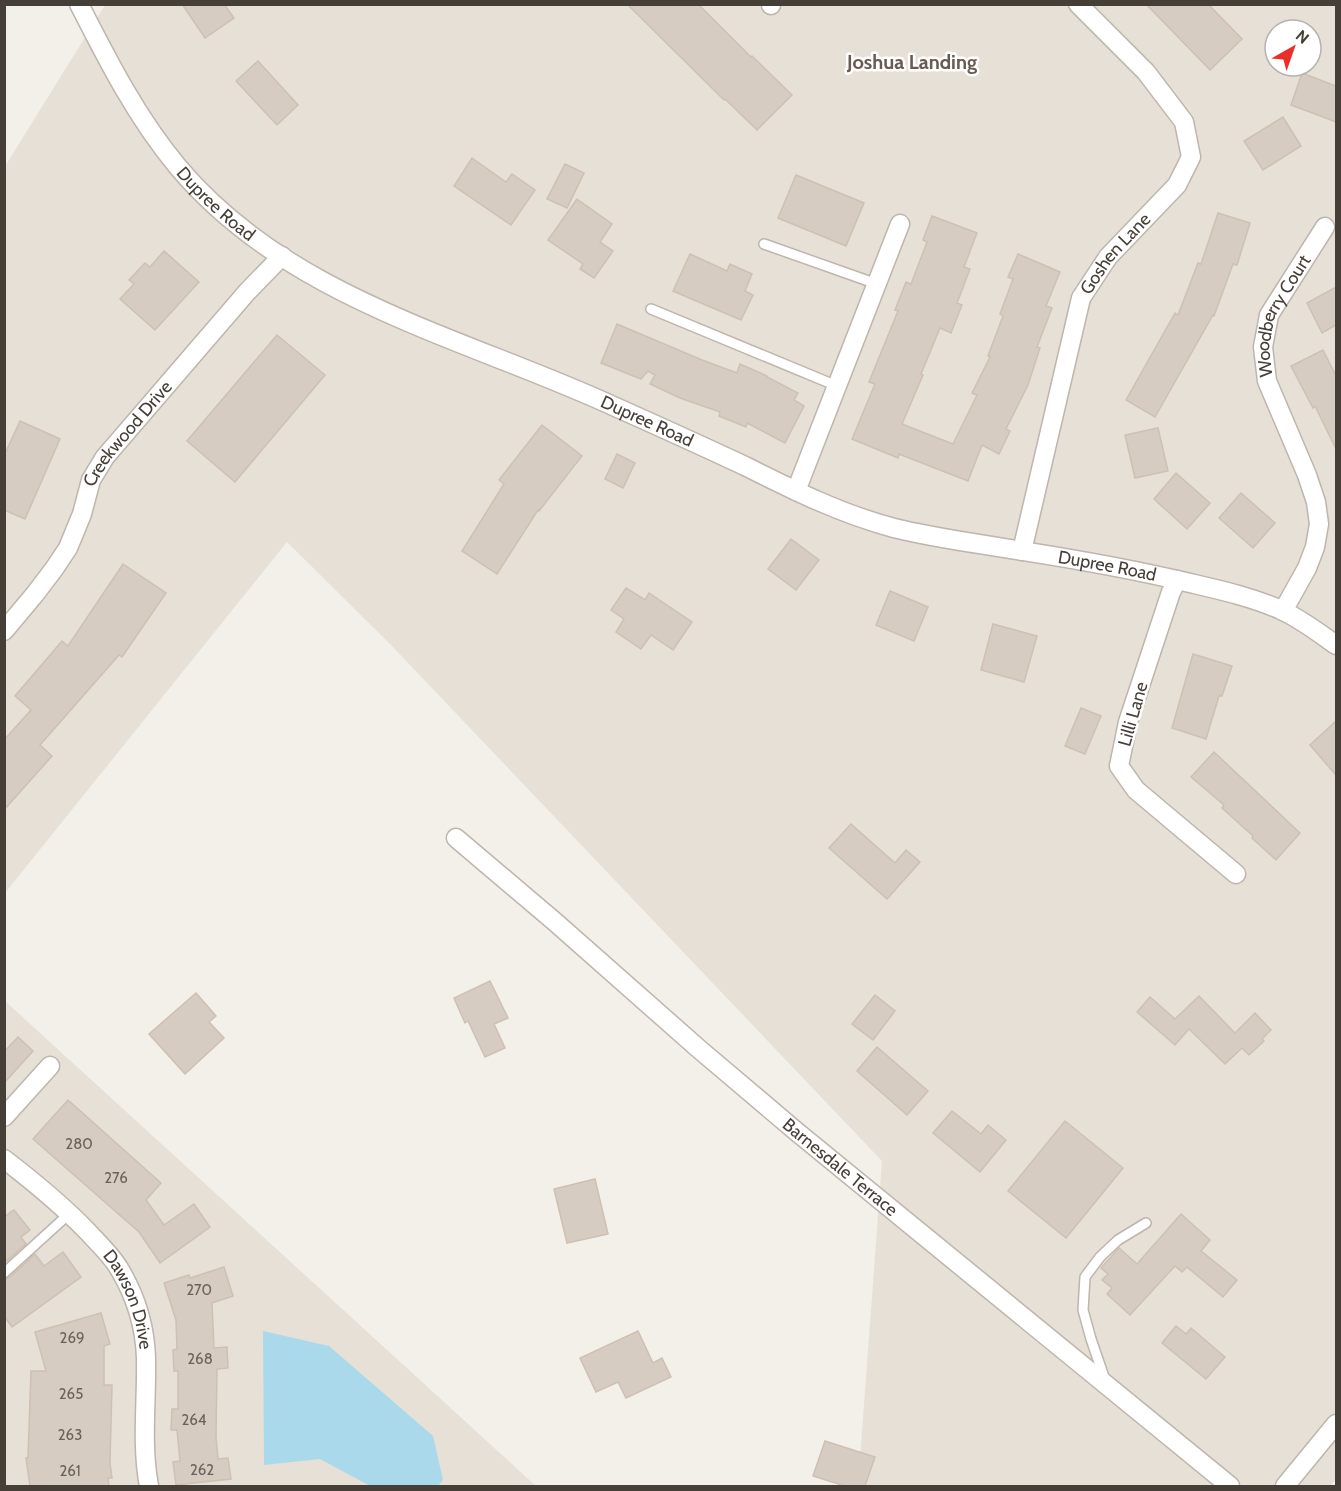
<svg xmlns="http://www.w3.org/2000/svg" width="1341" height="1491" font-family="Cabin,sans-serif">
  <rect width="100%" height="100%" fill="#f3efe9"/>
  <!-- residential -->
  <g fill="#e7e0d7" fill-rule="evenodd">
    <path d="M105,5H1336V1479L1330,1486H858L882,1161L391,645L287,542L5,893L4,168ZM1275,30H1311V66H1275Z"/>
    <path d="M5,1001L536,1486H5Z"/>
  </g>
  <!-- water -->
  <path fill="#aad9eb" d="M263,1331L329,1346L433,1436L443,1480L438,1486H370L320,1459L264,1465Z"/>
  <!-- building -->
  <g fill="#d7ccc2" stroke="#cec0b3" stroke-width="1.5">
    <path d="M182,4H224L234,18L205,38Z"/>
    <path d="M627,4H698L751,57L752,56L792,95L757,130L725,99L724,100Z"/>
    <path d="M1146,4H1208L1242,39L1210,70Z"/>
    <path d="M258,61L298,105L277,125L236,81Z"/>
    <path d="M1302,73L1336,86V122L1291,105Z"/>
    <path d="M1283,117L1301,146L1263,170L1244,141Z"/>
    <path d="M472,158L506,182L512,174L535,190L511,225L454,186Z"/>
    <path d="M565,164L584,173L567,208L547,199Z"/>
    <path d="M796,175L864,203L846,246L778,218Z"/>
    <path d="M577,199L612,224L600,242L613,251L594,278L580,269L583,264L548,240Z"/>
    <path d="M1218,213L1250,223L1237,265L1233,264L1214,316L1213,315L1155,417L1126,400L1175,313L1178,315L1198,263L1201,264Z"/>
    <path d="M932,216L977,233L964,267L970,269L957,303L962,305L951,333L940,328L921,374L923,375L902,424L953,444L977,395L972,393L990,357L988,356L1003,316L1000,314L1013,279L1008,277L1018,254L1060,272L1046,306L1052,308L1037,347L1040,348L1028,385L1006,429L1010,431L999,454L982,445L968,481L899,454L898,458L852,439L875,384L869,382L898,311L895,310L906,282L911,284L927,242L923,240Z"/>
    <path d="M164,251L199,282L155,330L120,299L134,284L129,280L145,263L150,267Z"/>
    <path d="M690,254L727,271L730,264L752,274L745,291L753,295L741,320L673,291Z"/>
    <path d="M1336,287V325L1322,333L1307,303Z"/>
    <path d="M617,324L702,360L737,373L740,364L767,376V377L798,393L794,400L804,406L785,443L747,423L746,427L719,416L720,412L680,398L650,384L655,375L648,371L641,379L601,363Z"/>
    <path d="M277,335L325,375L235,482L187,441Z"/>
    <path d="M1323,350L1336,376V449L1315,406L1313,408L1291,366Z"/>
    <path d="M20,421L60,439L25,519L4,510V456Z"/>
    <path d="M542,425L582,456L539,511L538,510L497,574L462,551L504,484L499,480Z"/>
    <path d="M1158,428L1168,471L1135,478L1125,435Z"/>
    <path d="M617,454L635,463L623,488L605,479Z"/>
    <path d="M1176,473L1210,503L1187,529L1154,499Z"/>
    <path d="M1241,493L1275,523L1253,548L1219,518Z"/>
    <path d="M791,539L819,560L796,590L768,569Z"/>
    <path d="M123,564L166,593L122,657L119,655L40,745L52,756L4,810V740L31,710L15,696L62,641L68,646Z"/>
    <path d="M626,588L645,600L649,593L692,622L673,650L651,635L641,649L616,632L624,619L611,610Z"/>
    <path d="M890,591L928,607L914,641L876,625Z"/>
    <path d="M993,624L1037,636L1024,682L981,670Z"/>
    <path d="M1193,654L1232,666L1222,696H1219L1206,739L1172,728Z"/>
    <path d="M1081,708L1101,716L1085,754L1065,746Z"/>
    <path d="M1336,721V775L1310,745Z"/>
    <path d="M1214,752L1300,833L1276,860L1252,838L1253,836L1222,808L1224,805L1191,777Z"/>
    <path d="M851,824L895,863L906,850L920,862L887,899L829,848Z"/>
    <path d="M490,981L508,1018L494,1024L505,1048L485,1057L468,1021L465,1023L454,998Z"/>
    <path d="M196,993L216,1016L209,1022L224,1038L185,1074L149,1034Z"/>
    <path d="M875,995L895,1011L873,1040L852,1024Z"/>
    <path d="M1199,996L1235,1033L1255,1013L1271,1030L1262,1039L1264,1041L1249,1055L1242,1048L1225,1064L1189,1029L1175,1045L1137,1012L1150,997L1175,1019Z"/>
    <path d="M18,1037L33,1051L4,1083V1052Z"/>
    <path d="M877,1047L928,1091L907,1115L857,1071Z"/>
    <path d="M68,1100L161,1183L146,1200L164,1225L194,1204L210,1227L160,1263L139,1232L33,1139Z"/>
    <path d="M952,1111L981,1134L988,1125L1006,1140L980,1172L933,1133Z"/>
    <path d="M1065,1121L1123,1168L1066,1238L1008,1191Z"/>
    <path d="M595,1179L608,1234L567,1243L554,1189Z"/>
    <path d="M14,1210L30,1230L21,1237L26,1244L4,1263V1215L5,1216Z"/>
    <path d="M1181,1214L1210,1240L1201,1251L1237,1280L1223,1297L1187,1267L1182,1272L1175,1266L1130,1315L1107,1294L1112,1288L1102,1280L1108,1274L1101,1268L1119,1248L1137,1264Z"/>
    <path d="M63,1252L81,1277L12,1327L4,1316V1280L9,1278L35,1254L44,1266Z"/>
    <path d="M224,1267L233,1296L212,1303L214,1348L227,1347L228,1368L217,1369L216,1437L218,1459L228,1458L231,1479L176,1485L173,1462L180,1461L177,1430H171L172,1409H178V1371H174L173,1350L177,1349L176,1320L164,1283L189,1275L190,1278Z"/>
    <path d="M101,1313L110,1344L104,1346V1385H112L110,1463L112,1478H108L109,1486H30L26,1458H28L31,1371H46L35,1332Z"/>
    <path d="M1176,1326L1186,1334L1191,1328L1225,1357L1206,1379L1162,1343Z"/>
    <path d="M638,1331L653,1363L662,1358L671,1377L626,1398L618,1382L596,1392L580,1358Z"/>
    <path d="M825,1441L875,1457L865,1486H845L813,1476Z"/>
  </g>
  <g fill="none" stroke-linecap="round" stroke-linejoin="round">
    <defs>
      <g id="service">
        <path d="M764,244L877,284"/>
        <path d="M651,309L837,386"/>
        <path d="M4,1273L70,1213"/>
        <path d="M1105,1380L1091,1339L1083,1310L1085,1277L1100,1257L1118,1240L1146,1223"/>
      </g>
      <g id="minor">
        <path id="s1" d="M79,4C108,61 137,118 178,167C288,298 462,337 611,405C656,425 700,445 745,466C793,490 841,514 894,528C934,538 975,543 1016,550C1074,559 1132,569 1190,583C1220,590 1252,597 1281,610C1301,619 1319,633 1336,645"/>
        <path d="M771,4V5"/>
        <path d="M796,491L900,224"/>
        <path id="s2" d="M1022,551L1081,298L1108,257L1177,185L1191,157L1184,122L1146,72L1078,4"/>
        <path d="M1177,580L1171,592L1128,722L1119,766L1136,790L1236,874"/>
        <path id="s3" d="M1283,611L1307,568L1315,547L1319,524L1316,502L1307,475L1267,381L1263,347L1269,315L1325,227"/>
        <path id="s4" d="M4,631L35,594L54,569L68,548L82,514L91,480L105,457L247,292L282,256"/>
        <path id="s5" d="M456,838L554,921L699,1049L797,1132L1230,1486"/>
        <path d="M4,1117L50,1066"/>
        <path id="s6" d="M4,1159C34,1182 62,1205 88,1232C99,1244 112,1256 120,1270C136,1297 145,1327 146,1358C147,1401 141,1444 149,1486"/>
        <path d="M1285,1486L1336,1424"/>
      </g>
    </defs>
    <!-- service casing -->
    <use href="#service" stroke="#beb5ac" stroke-width="12"/>
    <!-- minor casing -->
    <use href="#minor" stroke="#beb5ac" stroke-width="21"/>
    <!-- service -->
    <use href="#service" stroke="#fff" stroke-width="9"/>
    <!-- minor -->
    <use href="#minor" stroke="#fff" stroke-width="18"/>
  </g>
  <g text-anchor="middle" stroke-width="5" stroke-linejoin="round" paint-order="stroke">
    <!-- number labels -->
    <g font-size="15" fill="#6a625a">
      <text x="79" y="1149">280</text>
      <text x="116" y="1183">276</text>
      <text x="199" y="1295">270</text>
      <text x="72" y="1343">269</text>
      <text x="200" y="1364">268</text>
      <text x="71" y="1399">265</text>
      <text x="194" y="1425">264</text>
      <text x="70" y="1440">263</text>
      <text x="202" y="1475">262</text>
      <text x="70" y="1476">261</text>
    </g>
    <!-- street labels -->
    <g font-size="18" fill="#463f38" stroke="#fff">
      <text dy="6" stroke="none"><textPath href="#s1" startOffset="244">Dupree Road</textPath></text>
      <text dy="6" stroke="none"><textPath href="#s2" startOffset="316">Goshen Lane</textPath></text>
      <text dy="6" stroke="none"><textPath href="#s3" startOffset="318">Woodberry Court</textPath></text>
      <text dy="6" stroke="none"><textPath href="#s1" startOffset="730">Dupree Road</textPath></text>
      <text dy="6" stroke="none"><textPath href="#s4" startOffset="236">Creekwood Drive</textPath></text>
      <text dy="6" stroke="none"><textPath href="#s1" startOffset="1216">Dupree Road</textPath></text>
      <text transform="translate(1133 714) rotate(-74)" y="6">Lilli Lane</text>
      <text dy="6" stroke="none"><textPath href="#s5" startOffset="506">Barnesdale Terrace</textPath></text>
      <text dy="6" stroke="none"><textPath href="#s6" startOffset="192">Dawson Drive</textPath></text>
    </g>
    <!-- neighbourhood labels -->
    <g font-size="20" font-weight="bold" fill="#685b50" stroke="#fff">
      <text x="912" y="69">Joshua Landing</text>
    </g>
  </g>
  <!-- border -->
  <rect width="1341" height="1491" fill="none" stroke="#463f38" stroke-width="12"/>
  <!-- north arrow -->
  <g transform="translate(1293 48) rotate(40)"><circle r="28" fill="#ffffff" stroke="#b5b2af" stroke-width="1.5"/>
  <path d="M0-4.5L10 22L0 15L-10 22Z" fill="#ea2e29"/>
  <text y="-9" font-size="16" font-weight="bold" text-anchor="middle" fill="#463f38">N</text>
  </g>
</svg>
